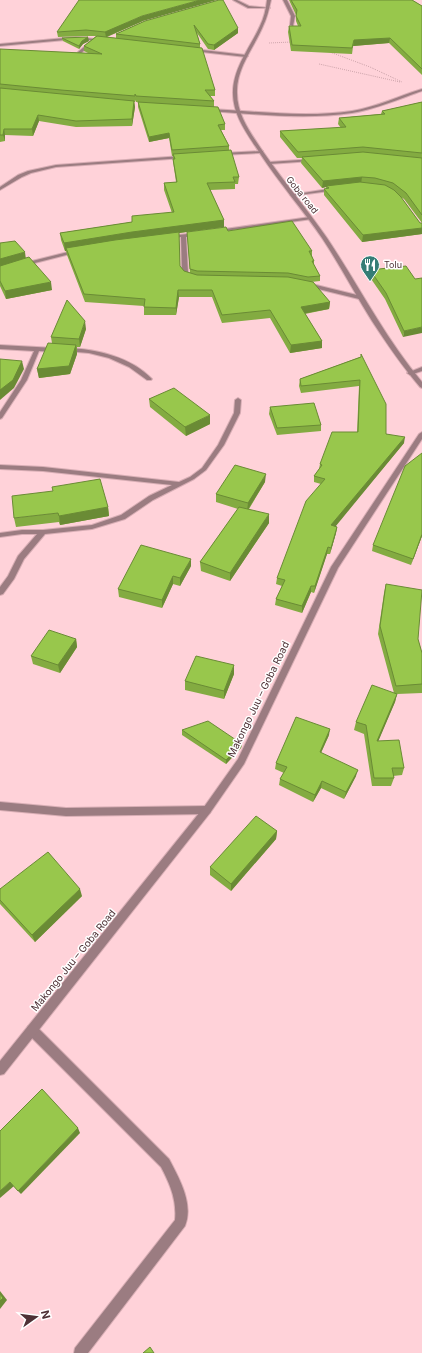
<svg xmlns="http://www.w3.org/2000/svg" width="422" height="1353" font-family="Inter,sans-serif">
  <rect width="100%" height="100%" fill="#ffd2d9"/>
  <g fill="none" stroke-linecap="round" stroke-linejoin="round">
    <defs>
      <g id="minor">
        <path d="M233,0H237L249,6L270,8H248Z"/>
        <path d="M283,0H287L295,16L293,26L290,25L291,16Z"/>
        <path d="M76,37L105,40L103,41L76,39L0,46V44Z"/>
        <path d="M91,41L94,42L80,54H78V52Z"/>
        <path d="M194,49L246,55L248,56L246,57L193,51Z"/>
        <path d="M422,89V91C399,99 376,109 352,113C304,120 256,114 208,111L206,110L208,109C256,111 304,118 352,111C376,107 399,96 422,89Z"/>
        <path d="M263,151V153H261L222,155L220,154L222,153Z"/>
        <path d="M182,156L184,157V158L56,167L31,173L22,177L0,190V187L18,175L28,171L56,165Z"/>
        <path d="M314,159V160L312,161L269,164L267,163L269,162Z"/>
        <path d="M335,188L337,189V190L292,196L290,195Z"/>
        <path d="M310,217L312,218V219L218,232L216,231L218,230Z"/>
        <path d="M197,233L199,234V235L186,237L188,272L194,277L191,279L182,273L181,237L168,238L166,237L168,236Z"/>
        <path d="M76,250L78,251V252L23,266L20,264Z"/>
        <path d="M308,283L361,296L362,297L359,299L306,286L305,285Z"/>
        <path d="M0,345L55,348L58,350L55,352L39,351L27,380L2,418L0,419V412L21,380L34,351L0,349Z"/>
        <path d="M67,348C97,349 131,357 152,379L151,380H147L129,367L109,358L89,353L65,351L64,350Z"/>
        <path d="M422,367V371L410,375L407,373Z"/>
        <path d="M238,398L241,400L240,413L224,445L206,470L194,479L153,500L125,519L92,529L45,534L24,559L14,579L3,594L0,595V587L8,576L18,556L37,534H22L0,537V533L22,530H43L92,525L121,515L149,496L172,485L43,471L0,469V465L43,467L179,482L190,477L202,468L218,445L234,413L235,400Z"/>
        <path d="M0,802L66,808L207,806L210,807L211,810L210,813L207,814L66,816L0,810Z"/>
        <path d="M32,1025L36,1026L169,1159C179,1178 194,1204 185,1226L88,1353H74L75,1348L175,1220C177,1200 170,1184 161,1167L28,1034L27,1030L28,1026Z"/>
      </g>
      <g id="tertiary">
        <path d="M267,0H271C269,9 267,18 263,26C254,48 236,68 237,93C237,116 252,135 264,153C284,182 307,209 327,238C359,286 385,338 422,382V388L420,387C402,366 387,344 372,321C355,294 340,265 322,238C303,210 280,184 261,155C249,136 233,117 233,93C233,68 250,48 260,26C264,18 266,9 267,0Z"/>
        <path d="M422,432V439L338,568L244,764L210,813L4,1074L0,1075V1061L204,807L238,759L331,567L419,434Z"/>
      </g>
    </defs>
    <!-- minor casing -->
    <use href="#minor" stroke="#d8aeb5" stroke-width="2"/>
    <!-- tertiary casing -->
    <use href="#tertiary" stroke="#d8aeb5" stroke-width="2"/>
    <!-- path -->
    <g stroke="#9f7b81" stroke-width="1" stroke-dasharray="0.5 1.5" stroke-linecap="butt">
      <path d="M269,43L292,42"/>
      <path d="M327,51L370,67L402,82"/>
      <path d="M319,64L400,82"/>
    </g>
    <!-- minor -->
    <use href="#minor" fill="#9b7c81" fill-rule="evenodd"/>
    <!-- tertiary -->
    <use href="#tertiary" fill="#9b7c81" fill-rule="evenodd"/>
  </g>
  <!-- wall -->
  <g fill="#83ab41">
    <path d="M289,0H412L422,6V75L389,43L353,46L352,54L291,51L288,32L289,26H298L296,21V15Z"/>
    <path d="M143,21L107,37L116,38V34L145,21L238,28V33L214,50L208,49L197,33L200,44V47L215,90V96H210L214,101V107L225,124V130H221L229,146V150L239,177L238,184H235V189L210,190L224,220V227L179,233L180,266L184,271L190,273L187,232L228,231L312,251V256L314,261V265L320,276V281L311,282L330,302L329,309L305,314L322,341V348L290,353L270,318L222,323L212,297H179L176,315H144V306L85,302L67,255L66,251H65L61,240L60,233L132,222L172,213L164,190V183L176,182L173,161V156H172L169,138L149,142L138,107V102H136V100L135,102H134L135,107L132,126L76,127L39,121L33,136L5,135V141L0,142V50L88,53L84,51V46L96,36H87L58,37L57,32Z"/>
    <path d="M62,38L89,41L83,44L79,49L63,41Z"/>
    <path d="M422,102V223L404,199L401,197L420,223H422V234L362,242L324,195V189H326V187L322,188L301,163L302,158H297L280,137V131L341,128L338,124L339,118L381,114L382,111Z"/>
    <path d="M0,243L26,258L52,290L6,299L0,286Z"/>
    <path d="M370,270L415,279L403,337L385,299L369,276Z"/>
    <path d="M86,329L80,347H77V354L70,374L39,378L37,369L52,343L51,337Z"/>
    <path d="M360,357L386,434L404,443L335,526L337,527L336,533L330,554H327L314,593L311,592L302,613L275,605L276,599L282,586L276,584L277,578L321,484L314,482V476L319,469L320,464L357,432L359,386L301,393L299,386L300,379Z"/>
    <path d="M149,399L210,424L186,436L150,407Z"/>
    <path d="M270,407L321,425V431L277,435L269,414Z"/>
    <path d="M265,482L249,509L269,523L230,581L201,571L200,562L238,509L216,502V494Z"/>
    <path d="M108,507L109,516L60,525L59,522L16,527L14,518Z"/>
    <path d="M422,536L411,565L372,551L373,545Z"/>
    <path d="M191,566L180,586L173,584L162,608L119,597L118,589Z"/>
    <path d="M386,584L418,639L422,653V693L397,694L395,702L378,741L404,768L402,775L393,776L394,778L391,786H372L364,734L354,730L356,722L394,693L378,634L384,593Z"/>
    <path d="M76,639L77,647L60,673L33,664L31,656Z"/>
    <path d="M234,674L224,699L185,690V681Z"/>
    <path d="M182,730L242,744L241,748L226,764L182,735Z"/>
    <path d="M329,735L321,753L356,776L344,799L321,788L313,802L279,785L280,779L284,773L275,769L276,763Z"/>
    <path d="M277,831L276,839L231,891L210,875V867Z"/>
    <path d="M0,889L82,896L35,942L0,904Z"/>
  </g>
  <!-- shaded-wall -->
  <g fill="#6a8b35">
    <path d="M200,0H217L143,21L106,37L105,32L142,16Z"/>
    <path d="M238,28V33L214,50V45Z"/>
    <path d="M88,37L89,41L83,44L79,49V46L82,41Z"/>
    <path d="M390,38L389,43L353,46L352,54L354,40Z"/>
    <path d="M134,101L135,107L132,126V119Z"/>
    <path d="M38,115L39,121L33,136L32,129Z"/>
    <path d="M4,129L5,135V141L3,135Z"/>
    <path d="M169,133V138L149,142V137Z"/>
    <path d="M362,177L361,184L326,186V187L322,188L323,181Z"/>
    <path d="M224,220V227L66,248V251H65L64,243L132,232Z"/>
    <path d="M422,228V234L362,242L363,235Z"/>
    <path d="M25,252L26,260L0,267V259Z"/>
    <path d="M51,282L52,290L6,299L5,291Z"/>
    <path d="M178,290L179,297L176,315V308Z"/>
    <path d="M330,302L329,309L301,314V307Z"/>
    <path d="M85,321L86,329L80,347L79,339Z"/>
    <path d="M422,327V333L403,337L404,331Z"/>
    <path d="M322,341V348L290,353L291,345Z"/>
    <path d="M76,345L77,354L70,374L39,378L37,369Z"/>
    <path d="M22,361L24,369L14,388L0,400V390Z"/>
    <path d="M210,415V424L186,436L185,427Z"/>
    <path d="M405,437L404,443L331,532V525Z"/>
    <path d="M266,474L265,482L247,511L248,503Z"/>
    <path d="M108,507L109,516L60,525L59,516Z"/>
    <path d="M269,514V523L230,581V573Z"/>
    <path d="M337,527L336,533L330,554L331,548Z"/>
    <path d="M422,534V536L411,565L413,559Z"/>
    <path d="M328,547L327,554L314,593L315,586Z"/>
    <path d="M191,559V566L180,586V578Z"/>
    <path d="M173,576V584L162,608V600Z"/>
    <path d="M311,586V592L302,613V606Z"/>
    <path d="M76,639L77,647L60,673L58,665Z"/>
    <path d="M234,665V674L224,699V691Z"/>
    <path d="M397,694L395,702L375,749L377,741Z"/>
    <path d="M330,729L329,735L318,759L320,752Z"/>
    <path d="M242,744L241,748L226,764V760Z"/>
    <path d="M358,770L356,776L344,799L346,792Z"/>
    <path d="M322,781L321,788L313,802L315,795Z"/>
    <path d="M277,831L276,839L231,891V884Z"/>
    <path d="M80,889L82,896L35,942L32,935Z"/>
    <path d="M78,1128L80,1133L21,1194L18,1191Z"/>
    <path d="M10,1182L14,1186L0,1198V1191Z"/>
    <path d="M0,1291L7,1300L0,1309Z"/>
  </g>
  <!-- building -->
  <g fill="#98c74c" stroke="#6a8b35">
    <path d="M79,0H200L142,16L105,32L86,30L57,32Z"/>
    <path d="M219,0H223L238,28L214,45L208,44L194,25L200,44L116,34L145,21Z"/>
    <path d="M291,0H412L422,6V69L390,38L354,40L352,48L292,45L289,26H301L296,16L297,10Z"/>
    <path d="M97,36L202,48L215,90H205L214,101L136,96L135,94V96L61,90L0,84V49L102,54L84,46Z"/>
    <path d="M88,37L82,41L79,46L62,38Z"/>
    <path d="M0,88L134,101L132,119L76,121L38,115L32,129H4L3,135H0Z"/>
    <path d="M138,102L218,107L225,124L218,125L229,146L172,150L169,133L149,137Z"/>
    <path d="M422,102V153L363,147L298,152L280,131L346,127L339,118L385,114L382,111Z"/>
    <path d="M231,150L239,177H233L235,182L207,183L224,220L132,232L64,243L60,233L132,222V216L174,212L164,183L177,182L173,159H175L173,154Z"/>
    <path d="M363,152L422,158V215L406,193L393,183L375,178L362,177L323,181L302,157Z"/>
    <path d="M360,182L385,185L394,190L401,197L420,223H422V228L363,235L324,189L329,188L326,186Z"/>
    <path d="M292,221L312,251H309L314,261H312L320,276L308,277L288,273L197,271L190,269L187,232L226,227L228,231Z"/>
    <path d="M179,232L180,266L184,271L197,275L288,277L313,282L330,302L301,307L322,341L291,345L270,310L222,315L212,290H178L176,308L144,307L145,299L84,294L66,248L115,240Z"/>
    <path d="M15,241L25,252L0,259V243Z"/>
    <path d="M29,257L51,282L5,291L0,281V266Z"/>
    <path d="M406,266L415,279L422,278V327L404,331L386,293L370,270Z"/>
    <path d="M67,300L85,321L79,339L51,337Z"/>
    <path d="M48,343L76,345L69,366L37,369Z"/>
    <path d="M361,354L386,404V434L405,437L331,525L337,527L331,548L328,547L315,586H311L302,606L276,599L285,580L277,578L306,501L325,479L314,476L322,465L320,464L332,432H358L360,380L301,386L300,379L361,357Z"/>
    <path d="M0,359L22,361L13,380L0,390Z"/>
    <path d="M174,388L210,415L185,427L149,399Z"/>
    <path d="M314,403L321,425L277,428L270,407Z"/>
    <path d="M422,453V534L413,559L373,545L405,466Z"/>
    <path d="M235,465L266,474L248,503L216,494Z"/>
    <path d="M100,479L108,507L59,516L58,513L14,518L12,496L53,491L52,487Z"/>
    <path d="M239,507L269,514L230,573L200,562Z"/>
    <path d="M141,545L191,559L180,578L173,576L162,600L118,589Z"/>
    <path d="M386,584L422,590L418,639L422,653V684L396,686L380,626Z"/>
    <path d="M49,630L76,639L58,665L31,656Z"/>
    <path d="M196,656L234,665L224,691L185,681Z"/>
    <path d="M372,685L397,694L377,741L399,740L404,768H392L394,778H374L366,725L356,722Z"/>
    <path d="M296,717L330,729L320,752L358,770L346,792L322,781L315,795L280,779L287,767L276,763Z"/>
    <path d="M208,721L242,744L226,760L182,730Z"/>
    <path d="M256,816L277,831L231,884L210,867Z"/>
    <path d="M48,852L80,889L32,935L0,900V889Z"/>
    <path d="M42,1089L78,1128L18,1191L10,1182L0,1191V1131Z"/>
    <path d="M0,1294L3,1298L0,1301Z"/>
    <path d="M150,1347L154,1353H143Z"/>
  </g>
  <!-- icons -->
  <defs>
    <symbol id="restaurant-pin" viewBox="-11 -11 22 30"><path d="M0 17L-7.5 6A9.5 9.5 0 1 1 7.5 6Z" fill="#357d76" stroke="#fff"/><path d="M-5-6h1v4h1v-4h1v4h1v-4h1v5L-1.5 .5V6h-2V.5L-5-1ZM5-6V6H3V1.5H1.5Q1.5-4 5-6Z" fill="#fff"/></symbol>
  </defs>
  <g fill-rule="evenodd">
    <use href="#restaurant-pin" x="359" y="254" width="22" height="30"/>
  </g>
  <g text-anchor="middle" stroke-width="3" stroke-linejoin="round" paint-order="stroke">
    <!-- far-street labels -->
    <g font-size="9" fill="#4d3035" stroke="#fff">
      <text transform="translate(302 195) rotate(51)" y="3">Goba road</text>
    </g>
    <!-- far-poi labels -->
    <g font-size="9" fill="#4d3035" stroke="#fff" text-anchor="start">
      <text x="384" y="268">Tolu</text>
    </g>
    <!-- street labels -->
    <g font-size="10" fill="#4d3035" stroke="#fff">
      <text transform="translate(258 699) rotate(-64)" y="4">Makongo Juu – Goba Road</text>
      <text transform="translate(73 960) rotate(-51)" y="4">Makongo Juu – Goba Road</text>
    </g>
  </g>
  <!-- north arrow -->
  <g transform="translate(36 1317) rotate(76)" stroke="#ffffff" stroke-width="3" paint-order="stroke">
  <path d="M0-3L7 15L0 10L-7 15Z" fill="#4d3035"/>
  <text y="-6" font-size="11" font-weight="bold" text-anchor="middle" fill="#4d3035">N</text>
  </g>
</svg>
